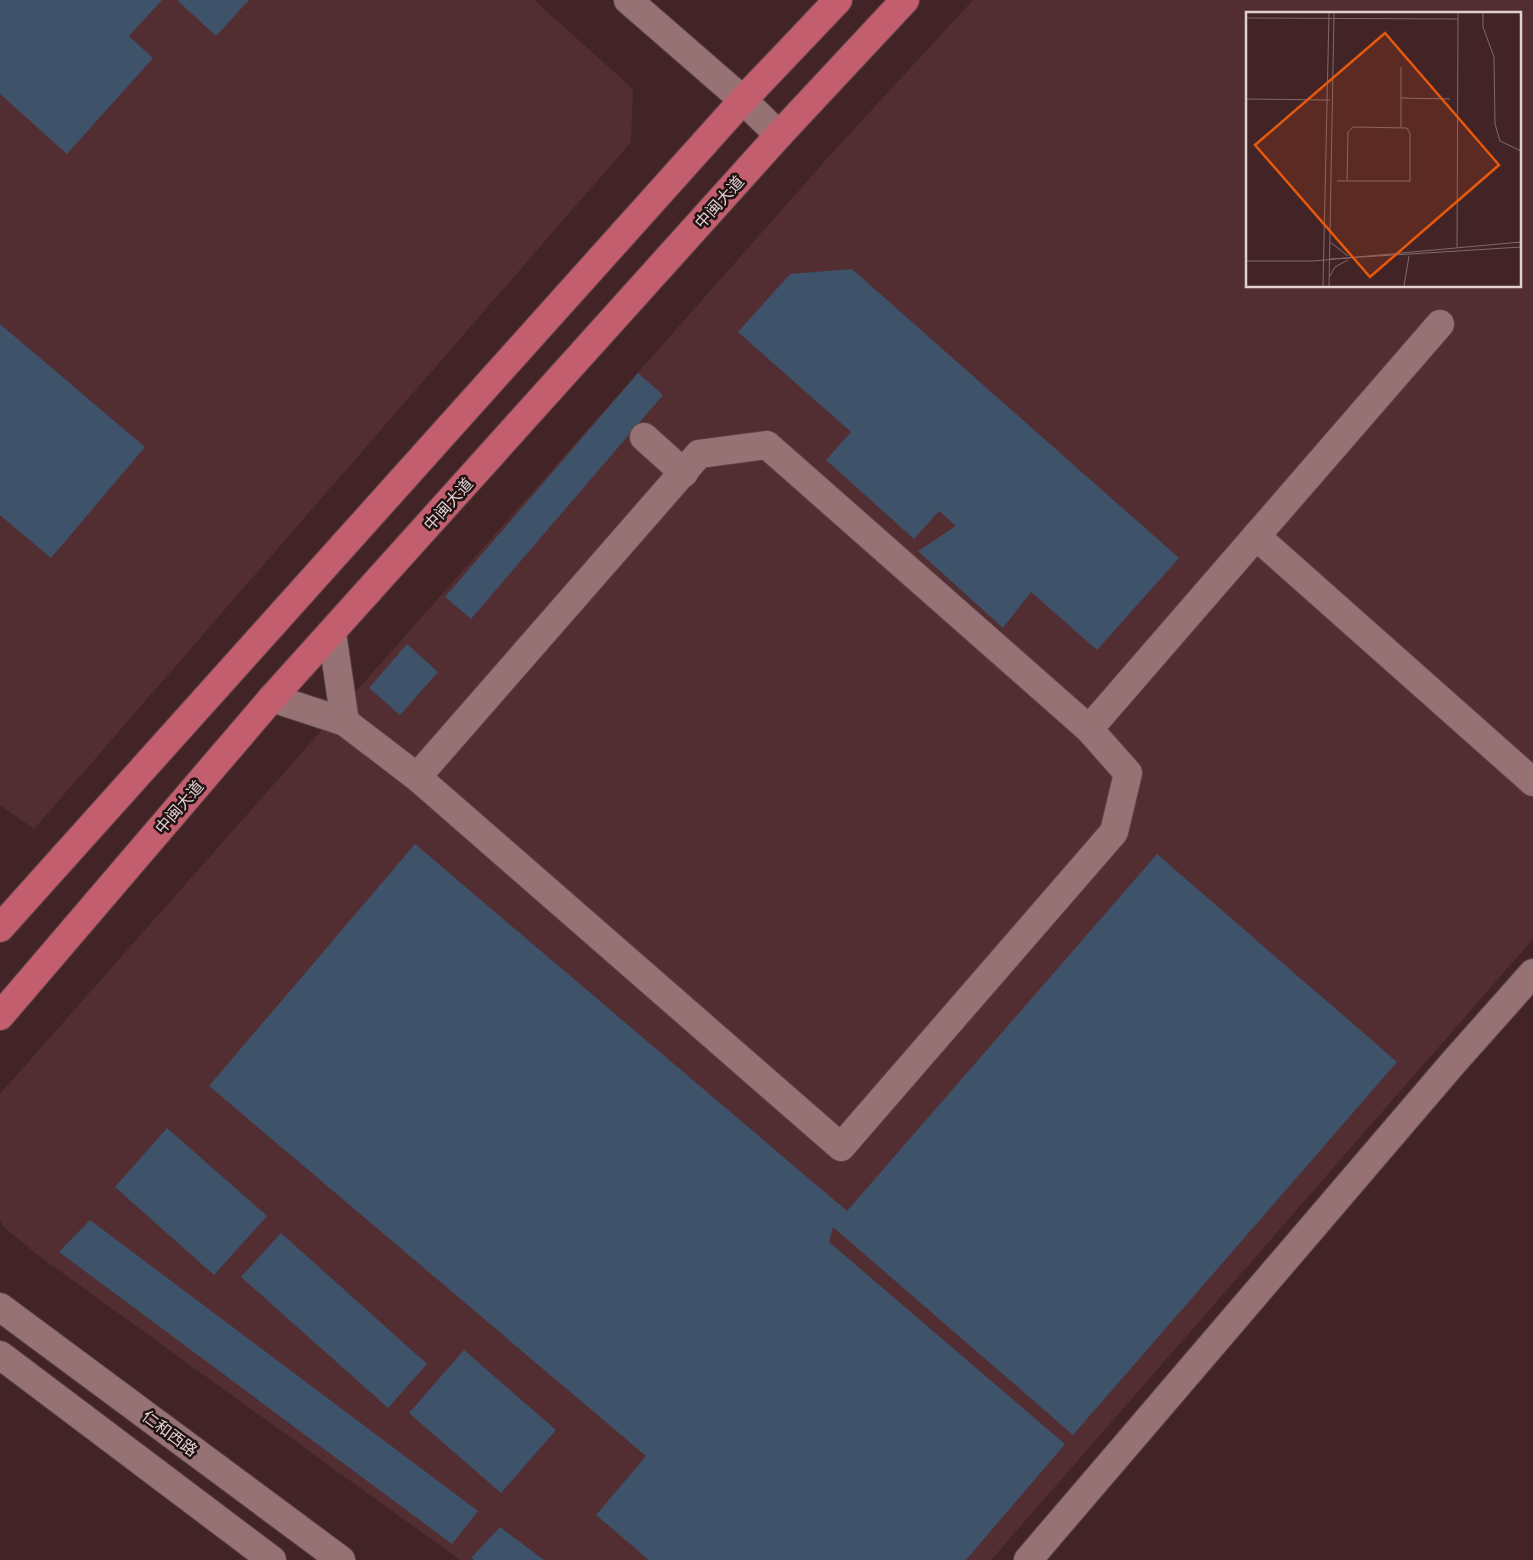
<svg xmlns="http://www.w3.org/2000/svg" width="1533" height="1560" font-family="'Fira Sans','Noto Sans SC',sans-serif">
  <rect width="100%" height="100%" fill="#422427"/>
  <!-- built -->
  <g fill="#522e32" fill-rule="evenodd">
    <path d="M0,0H534L633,89L631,142L34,829L0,805Z"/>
    <path d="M973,0H1533V939L991,1560H460L35,1253L3,1226L0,1220V1094L833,152ZM1247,14H1519V286H1247Z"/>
  </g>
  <!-- building -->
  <g fill="#3e526a">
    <path d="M0,0H162L129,36L153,58L67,154L0,94Z"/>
    <path d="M177,0H249L216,36Z"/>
    <path d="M852,269L1179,558L1097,650L1031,592L1003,628L918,551L956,526L939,511L914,539L826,460L851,432L738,332L790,274Z"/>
    <path d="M0,324L145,447L51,558L0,515Z"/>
    <path d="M638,373L663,395L471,619L445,597Z"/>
    <path d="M407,644L438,672L400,715L369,688Z"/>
    <path d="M415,844L847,1211L1157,854L1397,1062L1073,1435L833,1227L829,1242L1065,1444L966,1560H649L596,1515L646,1456L209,1086Z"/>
    <path d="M167,1128L267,1216L214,1275L115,1187Z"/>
    <path d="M90,1220L478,1511L452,1544L59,1252Z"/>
    <path d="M281,1233L427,1364L388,1408L241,1277Z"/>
    <path d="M464,1350L556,1430L501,1493L409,1413Z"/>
    <path d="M500,1527L544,1560H474L471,1558Z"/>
  </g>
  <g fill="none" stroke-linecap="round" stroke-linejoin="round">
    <defs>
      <g id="minor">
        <path d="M628,0L743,100L779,135"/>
        <path d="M644,437L684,473"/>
        <path d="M1256,536L1533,782"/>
        <path d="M272,698L345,722L332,633"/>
        <path d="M345,722L417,777L841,1147L1114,832L1128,773L1089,729L767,445L699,454L417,777"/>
        <path d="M1089,729L1440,324"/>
        <path d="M0,1307L341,1560"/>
        <path d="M0,1355L272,1560"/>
        <path d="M1028,1560L1453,1063L1533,973"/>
      </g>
      <g id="major">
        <path d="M0,928L743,100L838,0"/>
        <path d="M0,1016L272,698L779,135L905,0"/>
      </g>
    </defs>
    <!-- minor casing -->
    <use href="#minor" stroke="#5c4246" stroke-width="30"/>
    <!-- major casing -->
    <use href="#major" stroke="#5c4246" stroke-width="30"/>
    <!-- minor -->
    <use href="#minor" stroke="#977275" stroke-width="28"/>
    <!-- major -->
    <use href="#major" stroke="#c25e6e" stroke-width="28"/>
  </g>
  <g text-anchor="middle" stroke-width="5" stroke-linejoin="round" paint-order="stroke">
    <!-- street labels -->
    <g font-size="16" fill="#e3ced0" stroke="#1f1213">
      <text transform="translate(719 202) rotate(-48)" y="6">中闽大道</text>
      <text transform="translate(448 504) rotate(-48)" y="6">中闽大道</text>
      <text transform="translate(179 807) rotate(-49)" y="6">中闽大道</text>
      <text transform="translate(170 1433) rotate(37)" y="6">仁和西路</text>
    </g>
  </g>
  <!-- overview -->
  <g transform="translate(1246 12)">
    <rect width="275" height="275" fill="#422427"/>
    <path fill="none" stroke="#82686b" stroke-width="1" d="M237,1V15L248,45L249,112L254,129L275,139M0,6L211,7M155,55V115M155,86L204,87M0,87L84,88M91,169H164V122L161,116L107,115L102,120L101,168M84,230L102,244M211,236L212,1M84,247L275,235M0,249H68L275,230M84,264L89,255L102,248M77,274L83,1M83,274L88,1M158,274L163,244"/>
    <path fill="#e8590c" fill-opacity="0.15" stroke="#e8590c" stroke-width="2.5" d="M139,21L253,153L124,265L9,133Z"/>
    <rect width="275" height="275" fill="none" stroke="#e3ced0" stroke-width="2.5"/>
  </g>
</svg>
